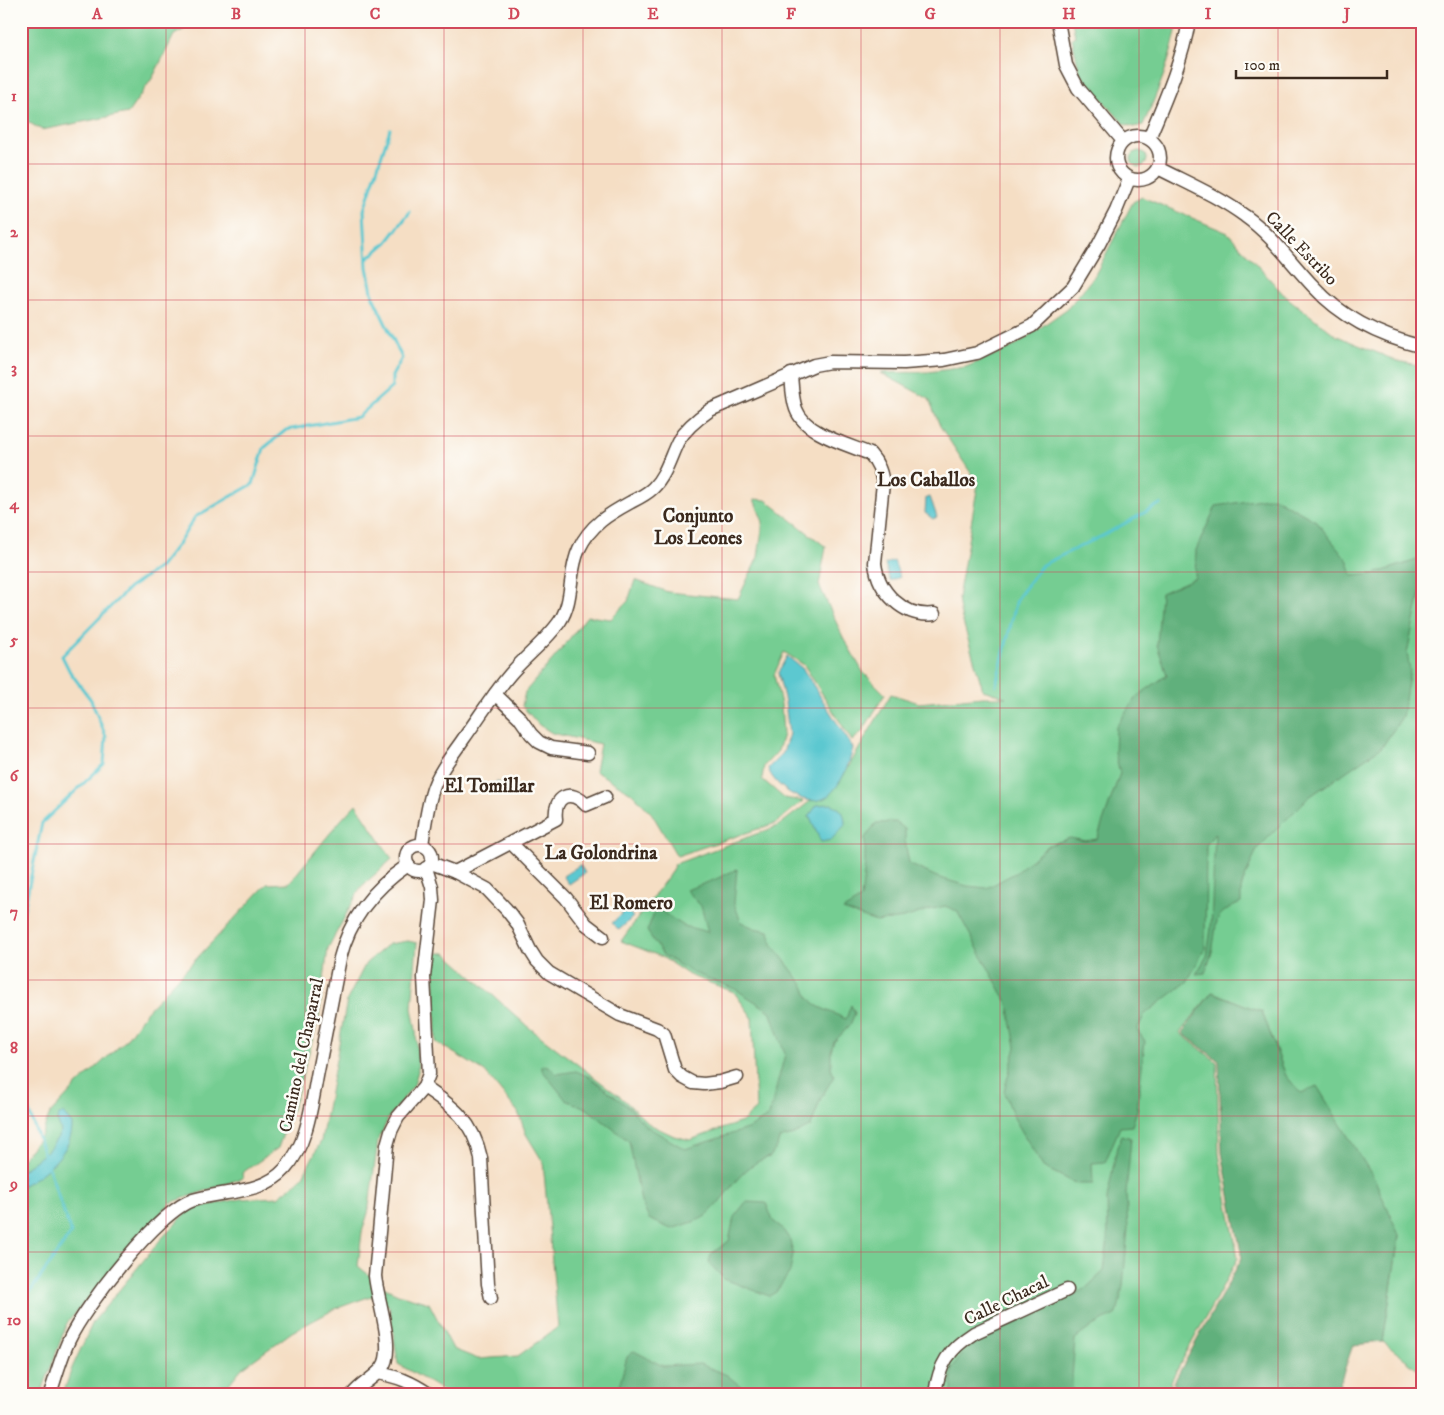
<svg xmlns="http://www.w3.org/2000/svg" width="1444" height="1415" font-family="'IM FELL DW Pica',serif">
  <rect width="100%" height="100%" fill="#fdfcf7"/>
  <filter id="ink" filterUnits="userSpaceOnUse"><feTurbulence type="fractalNoise" baseFrequency=".02" numOctaves="2"/><feDisplacementMap in="SourceGraphic" scale="10" xChannelSelector="R" yChannelSelector="G"/><feConvolveMatrix kernelMatrix="1 2 1 2 8 2 1 2 1" color-interpolation-filters="sRGB"/></filter>
  <filter id="wash" filterUnits="userSpaceOnUse"><feTurbulence type="fractalNoise" baseFrequency=".0096" numOctaves="4" result="noise"/><feDisplacementMap in="SourceGraphic" scale="20" xChannelSelector="R" yChannelSelector="G"/><feGaussianBlur stdDeviation="1.12" result="paint"/><feColorMatrix in="noise" values="0 0 0 0 0 0 0 0 0 0 0 0 0 0 0 0 0 1.4 0 .05"/><feComposite in="paint" operator="in"/></filter>
  <g filter="url(#wash)">
    <rect width="100%" height="100%" fill="#f5dec4"/>
    <!-- green -->
    <g fill="#75cd92" stroke="#587c58">
      <path d="M21,21H199L174,35L153,77L128,113L42,130L21,118Z"/>
      <path d="M1072,21H1178C1172,57 1158,92 1143,125L1134,127L1124,124L1096,93L1080,74L1072,38L1075,36Z"/>
      <circle cx="1139" cy="159" r="8"/>
      <path d="M1142,197L1228,233L1285,296L1337,336L1397,361L1423,366V1373L1383,1342L1399,1236L1317,1087L1301,1094L1286,1076L1262,1012L1212,992L1180,1033L1217,1062L1219,1154L1238,1258L1171,1381V1394H449L398,1364L389,1306L371,1296L335,1309L292,1332L241,1369L221,1394H63L72,1368L93,1322L161,1239L190,1209L240,1199L278,1197L302,1178L321,1141L347,1000L366,963L389,944L408,941L417,943L412,1008L416,1030L418,1071L414,1085L389,1117L378,1141L368,1213L362,1232L358,1266L385,1288L398,1294L429,1303L453,1349L478,1359L518,1356L558,1327L543,1162L526,1134L518,1112L485,1072L436,1042L434,953H446L527,1026L623,1099L649,1124L674,1136L690,1140L742,1122L756,1109L752,1017L734,992L689,975L662,957L621,941L669,875L675,864L778,826L843,776L891,694L919,703L983,697H1006L983,690L960,612L958,598L978,484L940,426L929,399L881,373L928,372L966,367L1013,347L1068,308L1095,275L1133,202Z"/>
      <path d="M754,499L766,500L826,547L819,585L843,637L863,672L885,694L862,732L852,741L804,665L784,652L774,675L781,704L783,734L778,751L764,766L762,779L784,798L803,801L776,823L677,856L652,814L633,794L595,771L600,744L552,733L539,725L522,706L525,692L559,652L587,616L611,619L628,601L635,580L668,592L738,599L758,557L763,522Z"/>
      <path d="M356,804L392,859L361,887L328,948L319,1017L296,1098L278,1148L242,1173L243,1178L170,1203L67,1323L41,1394H21V1160L41,1136L50,1114L76,1086L125,1041L145,1013L267,884L289,883L341,820Z"/>
    </g>
    <!-- forest -->
    <g fill="#60b07c" stroke="#4e6d4d">
      <path d="M1273,497L1316,521L1348,561L1352,576L1374,574L1423,558V580L1407,653L1410,670L1402,717L1382,747L1309,797L1257,849L1243,882L1241,889V903C1212,915 1218,919 1213,946C1212,955 1208,964 1205,973L1196,974L1207,956L1211,928L1215,833L1206,845L1205,948L1187,982L1145,1014L1137,1030L1145,1041L1137,1110L1132,1126L1120,1127L1105,1162L1092,1163L1093,1184H1077L1043,1167L1014,1118L1004,1091L1016,1047L1008,1004L957,911L945,906L929,910L904,918L876,922L843,910L861,899L865,864V838L876,823L896,822L905,829V840L909,864L937,877L967,886L987,888L1015,873L1049,845L1070,838L1085,841L1097,839L1120,773L1115,753L1116,727L1136,697L1167,675L1157,645L1161,593L1195,578L1196,550L1216,506Z"/>
      <path d="M737,869L734,903L741,922L754,928L769,931L772,944L804,986L809,998L819,1007L846,1019L851,1005L855,1013L850,1025L834,1042L831,1051V1068L834,1076L821,1098L811,1126L794,1135L779,1139L777,1147L770,1157C741,1164 728,1196 707,1215C700,1221 680,1226 671,1229L649,1219L641,1202L629,1141L586,1108L566,1100L542,1070V1065L549,1066L557,1074L576,1071L590,1077L631,1109L646,1126L685,1149L750,1128L769,1116L785,1054L770,1011L735,989L691,972L663,955L647,931L656,908L684,926L708,932L701,906L686,890L714,880Z"/>
      <path d="M1212,992L1262,1012L1286,1076L1301,1093L1317,1086L1375,1180L1399,1235L1383,1342L1353,1345L1336,1394H1174V1382L1242,1258L1222,1153L1219,1061L1182,1033Z"/>
      <path d="M1122,1135L1131,1138L1126,1194L1128,1228L1123,1286L1117,1314L1094,1325L1075,1339L1072,1378L1073,1394H952V1368L975,1339L1085,1289L1104,1271L1108,1238L1107,1199L1117,1147Z"/>
      <path d="M746,1202L766,1203L773,1221L781,1227L790,1240L793,1254L790,1272L776,1292L769,1296L724,1279L709,1263L711,1254L729,1241L734,1217Z"/>
      <path d="M634,1351L663,1366L700,1364L727,1375L750,1394H620L618,1390L627,1357Z"/>
    </g>
    <!-- water -->
    <g fill="#5bc8d0" stroke="#4b7977">
      <path d="M930,497L937,517L933,519L925,513L926,498Z"/>
      <path d="M894,561L900,577L890,581L885,564Z"/>
      <path d="M787,656L803,669L853,748C849,765 842,784 828,796C810,811 773,787 768,768L783,753L789,734L785,702L778,673Z"/>
      <path d="M496,782L500,783L505,788H511L512,793L509,795L503,793L496,794L493,789Z"/>
      <path d="M831,804C842,809 845,813 845,825L831,840L821,842L809,816L817,805Z"/>
      <path d="M580,865L585,873L569,884L563,876Z"/>
      <path d="M626,909L633,917L619,930L612,923Z"/>
      <path d="M63,1113L72,1124C74,1150 43,1176 21,1186V1171C37,1160 53,1149 61,1131L57,1120L58,1116Z"/>
    </g>
    <g fill="none" stroke-linecap="round" stroke-linejoin="round">
      <!-- stream -->
      <g stroke="#5bc8d0" stroke-width="3">
        <path d="M367,259L387,242L410,212"/>
        <path d="M996,685L1017,599L1042,565L1104,535L1160,504"/>
        <path d="M21,924L42,823L104,764L106,737L91,700L70,672L62,656L129,588L160,567L179,543L195,517L253,484L264,448L286,430L358,417L392,387V376L402,358L373,297L367,267L364,210L390,129"/>
        <path d="M21,1011L27,1106L45,1157"/>
        <path d="M21,1305L71,1233L48,1166"/>
      </g>
    </g>
  </g>
  <g filter="url(#ink)">
    <g fill="none" stroke-linecap="round" stroke-linejoin="round">
      <defs>
        <g id="minor">
          <path d="M1058,21L1066,65L1078,88L1123,141"/>
          <circle cx="1138" cy="158" r="22"/>
          <path d="M1149,138C1165,100 1182,62 1189,21"/>
          <path d="M1158,168C1187,183 1218,196 1245,216C1272,235 1291,263 1314,287C1342,318 1383,337 1423,347"/>
          <path d="M791,374C792,386 792,398 796,409C805,434 847,444 870,454C878,463 881,471 883,483L875,563C878,592 904,618 934,614"/>
          <path d="M495,694L519,717L531,734L539,742L551,748L588,753"/>
          <path d="M511,843L566,898L586,924L603,937"/>
          <path d="M422,845C425,825 427,805 434,786C440,769 454,753 464,738C480,716 495,691 513,671C528,654 547,640 560,621C574,600 568,572 579,549C590,525 609,514 631,502C639,498 647,494 653,488C666,475 670,457 678,441C686,428 697,419 710,410L814,365L830,362L904,363L944,360L977,353L1032,326L1073,287L1099,244L1116,211L1129,179"/>
          <circle cx="419" cy="858" r="13"/>
          <path d="M431,863L455,872L556,819C553,796 571,788 586,805L605,797"/>
          <path d="M455,872L487,889L506,909L517,923L530,950L537,961L549,973L620,1015L657,1029L664,1034L675,1070L682,1077L693,1083L704,1084L720,1082L737,1077"/>
          <path d="M424,1087C454,1107 473,1121 481,1158L488,1284L491,1298"/>
          <path d="M378,1373C399,1377 411,1382 429,1394"/>
          <path d="M50,1394C56,1376 61,1357 69,1340C85,1306 158,1211 193,1200C223,1190 262,1195 285,1169C309,1143 312,1099 319,1066C326,1030 333,994 340,958C350,918 374,888 408,865"/>
          <path d="M353,1394C361,1384 374,1378 382,1368C396,1350 377,1299 375,1276L387,1145L391,1131L398,1117L424,1087L429,1074L424,977L433,900L432,887L426,868"/>
          <path d="M935,1394C939,1364 949,1349 974,1333L1067,1290"/>
        </g>
      </defs>
      <!-- minor casing -->
      <use href="#minor" stroke="#574537" stroke-width="15"/>
      <!-- minor -->
      <use href="#minor" stroke="#fff" stroke-width="12"/>
    </g>
  </g>
  <!-- grid -->
  <path fill="none" stroke="#d1495b" stroke-width="1" stroke-opacity="0.55" d="M166,21V1394M305,21V1394M444,21V1394M583,21V1394M722,21V1394M861,21V1394M1000,21V1394M1139,21V1394M1278,21V1394M21,164H1423M21,300H1423M21,436H1423M21,572H1423M21,708H1423M21,844H1423M21,980H1423M21,1116H1423M21,1252H1423"/>
  <g text-anchor="middle" stroke-width="5" stroke-linejoin="round" paint-order="stroke">
    <!-- street labels -->
    <g font-size="18" fill="#3b2a1e" stroke="#fdfcf7">
      <text transform="translate(1302 248) rotate(46)" y="6">Calle Estribo</text>
      <text transform="translate(301 1055) rotate(-78)" y="6">Camino del Chaparral</text>
      <text transform="translate(1006 1300) rotate(-26)" y="6">Calle Chacal</text>
    </g>
    <!-- neighbourhood labels -->
    <g font-size="19" font-weight="bold" fill="#3b2a1e" stroke="#fdfcf7">
      <text x="926" y="486">Los Caballos</text>
      <text x="698" y="522">Conjunto<tspan x="698" dy="22">Los Leones</tspan></text>
      <text x="489" y="792">El Tomillar</text>
      <text x="601" y="859">La Golondrina</text>
      <text x="631" y="909">El Romero</text>
    </g>
  </g>
  <!-- margin -->
  <rect width="1444" height="1415" fill="none" stroke="#fdfcf7" stroke-width="55"/>
  <!-- scale -->
  <path d="M1236 70v8h151v-8" fill="none" stroke="#3b2a1e" stroke-width="2.5"/>
  <text x="1244" y="70" font-size="15" fill="#3b2a1e" stroke="#fdfcf7" stroke-width="4" paint-order="stroke">100 m</text>
  <rect x="28" y="28" width="1388" height="1360" fill="none" stroke="#d1495b" stroke-width="2"/>
  <g font-size="16" text-anchor="middle" font-weight="bold" fill="#d1495b">
    <text x="97" y="19">A</text>
    <text x="236" y="19">B</text>
    <text x="375" y="19">C</text>
    <text x="514" y="19">D</text>
    <text x="653" y="19">E</text>
    <text x="791" y="19">F</text>
    <text x="930" y="19">G</text>
    <text x="1069" y="19">H</text>
    <text x="1208" y="19">I</text>
    <text x="1347" y="19">J</text>
    <text x="14" y="101">1</text>
    <text x="14" y="237">2</text>
    <text x="14" y="373">3</text>
    <text x="14" y="509">4</text>
    <text x="14" y="645">5</text>
    <text x="14" y="781">6</text>
    <text x="14" y="917">7</text>
    <text x="14" y="1053">8</text>
    <text x="14" y="1189">9</text>
    <text x="14" y="1325">10</text>
  </g>
</svg>
